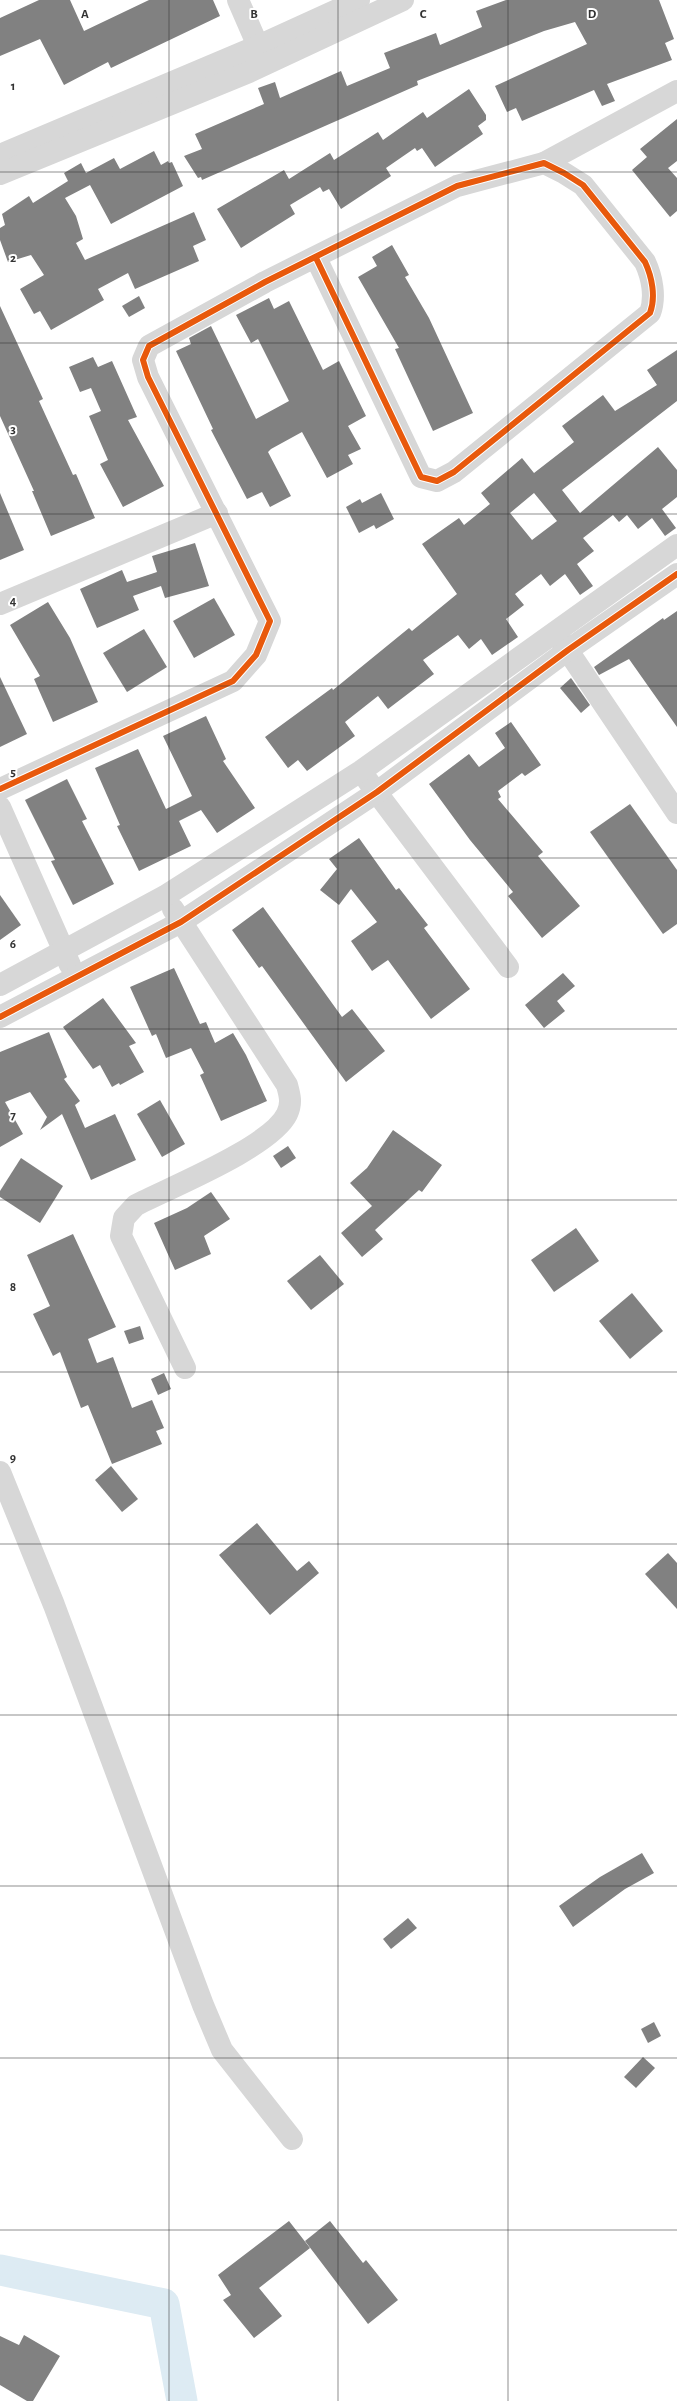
<svg xmlns="http://www.w3.org/2000/svg" width="677" height="2401" font-family="'Alegreya Sans',sans-serif">
  <rect width="100%" height="100%" fill="#fff"/>
  <g fill="none" stroke-linecap="round" stroke-linejoin="round">
    <!-- river -->
    <path stroke="#ddebf3" stroke-width="31" d="M0,2270L164,2304L182,2401"/>
  </g>
  <!-- building -->
  <g fill="#818181" fill-rule="evenodd">
    <path d="M39,0H70L84,31L149,0H213L220,16L111,68L108,62L64,85L40,39L0,56V18Z"/>
    <path d="M506,0H659L674,39L665,43L672,60L607,84L615,101L602,106L594,90L522,121L516,108L507,112L495,86L587,44L575,22L544,31L417,81L418,85L202,180L201,177L198,178L184,156L202,149L195,134L264,104L258,88L275,82L280,98L341,71L347,86L390,68L384,53L436,33L440,45L482,27L476,11Z"/>
    <path d="M469,89L486,115V120L478,126L483,134L435,167L422,148L417,151L415,148L386,168L391,176L341,209L329,189L323,192L320,187L290,205L295,214L241,248L217,209L284,170L289,179L330,153L334,160L378,132L383,140L423,112L427,118Z"/>
    <path d="M677,119V161L668,168L677,178V211L670,217L632,170L647,157L640,149Z"/>
    <path d="M154,151L161,165L168,161L169,163L172,162L183,186L111,224L90,185L65,198L76,216L83,239L76,243L85,260L194,212L206,240L193,246L199,261L135,289L128,273L98,289L104,300L51,330L40,311L34,314L20,289L44,275L31,255L8,262L0,240V228L5,225L2,214L29,196L33,203L68,181L64,173L81,163L86,173L114,158L120,169Z"/>
    <path d="M392,245L409,275L405,277L429,318L473,413L433,431L395,349L399,348L358,277L377,266L372,257Z"/>
    <path d="M139,296L145,308L129,317L122,306Z"/>
    <path d="M269,298L274,309L289,301L323,370L339,361L366,416L348,426L361,449L348,455L353,464L327,478L302,432L271,449L268,452L291,496L270,507L262,492L247,499L211,430L213,429L176,351L191,344L189,338L211,326L256,419L289,401L258,339L251,343L236,315Z"/>
    <path d="M0,306L43,399L39,401L73,475L76,474L95,518L51,536L32,491H34L0,416Z"/>
    <path d="M677,350V401L562,490L580,513L658,447L677,470V497L662,509L676,528L665,536L652,518L638,529L627,515L619,522L613,515L583,538L594,551L577,564L593,586L580,595L565,574L550,586L541,574L515,594L524,605L506,619L518,637L492,655L481,639L469,649L458,635L423,660L434,674L388,709L378,696L345,722L355,736L307,771L298,760L288,768L265,737L332,688L333,690L409,628L412,631L457,594L422,544L459,518L464,525L490,504L481,493L522,458L534,473L574,442L562,426L603,395L615,411L657,385L647,370ZM534,493L557,521L532,540L510,513Z"/>
    <path d="M93,357L98,367L112,361L137,417L128,420L164,486L123,507L100,464L108,460L89,416L101,411L91,388L80,392L69,367Z"/>
    <path d="M0,493L24,550L0,560Z"/>
    <path d="M381,493L394,519L376,529L374,525L359,533L346,507L360,499L362,503Z"/>
    <path d="M195,543L209,586L165,598L161,586L133,596L139,610L97,628L80,589L122,570L127,582L157,572L152,556Z"/>
    <path d="M214,598L235,635L194,658L173,621Z"/>
    <path d="M48,602L70,638L98,702L53,722L34,679L40,676L10,625Z"/>
    <path d="M677,611V727L629,659L599,675L594,667L663,618L664,620Z"/>
    <path d="M144,629L167,667L127,692L103,653Z"/>
    <path d="M0,677L27,734L0,747Z"/>
    <path d="M571,678L590,705L581,713L560,688Z"/>
    <path d="M206,716L226,759L223,761L255,808L217,833L201,810L179,821L191,846L139,871L117,826L120,825L95,768L138,749L166,809L192,796L163,736Z"/>
    <path d="M511,722L541,765L525,776L522,773L498,791L501,797L498,799L543,852L538,856L580,906L542,938L508,896L513,892L470,840L429,784L469,754L479,767L505,748L495,733Z"/>
    <path d="M67,779L87,819L82,821L114,884L73,905L51,861L55,860L25,800Z"/>
    <path d="M630,804L677,870V924L663,934L590,832Z"/>
    <path d="M359,838L396,890L399,888L428,925L424,928L470,989L431,1019L388,960L372,971L351,941L377,922L351,889L339,905L320,890L337,869L329,859Z"/>
    <path d="M0,895L21,925L0,940Z"/>
    <path d="M263,907L342,1017L352,1009L385,1051L346,1082L262,966L259,968L232,930Z"/>
    <path d="M174,968L200,1024L206,1022L215,1043L233,1033L246,1055L267,1101L221,1121L200,1075L204,1073L191,1048L166,1058L156,1034L152,1036L130,987Z"/>
    <path d="M563,973L575,986L557,1001L565,1011L544,1028L525,1005Z"/>
    <path d="M103,998L136,1043L129,1046L144,1072L120,1085L119,1083L112,1087L100,1065L93,1069L63,1027Z"/>
    <path d="M49,1032L67,1077L64,1079L80,1101L75,1105L85,1128L115,1114L136,1160L91,1180L62,1114L40,1130L47,1117L30,1092L5,1102L23,1134L0,1147V1052Z"/>
    <path d="M160,1100L185,1144L162,1157L137,1114Z"/>
    <path d="M393,1130L442,1165L422,1192L419,1190L375,1230L383,1239L362,1257L341,1233L372,1206L350,1183L367,1168Z"/>
    <path d="M288,1146L296,1158L281,1168L273,1156Z"/>
    <path d="M21,1158L63,1186L40,1223L0,1197V1191Z"/>
    <path d="M211,1192L230,1219L204,1236L211,1254L175,1270L154,1223L187,1208Z"/>
    <path d="M576,1228L599,1261L554,1292L531,1260Z"/>
    <path d="M73,1234L116,1327L88,1339L97,1363L113,1357L132,1408L152,1400L164,1428L156,1431L162,1444L112,1464L88,1405L81,1408L60,1352L53,1356L33,1314L50,1306L27,1255Z"/>
    <path d="M320,1255L344,1284L311,1310L287,1281Z"/>
    <path d="M632,1293L663,1331L630,1359L599,1321Z"/>
    <path d="M140,1326L144,1339L129,1344L124,1331Z"/>
    <path d="M164,1373L171,1389L158,1395L151,1379Z"/>
    <path d="M111,1466L138,1499L122,1512L95,1480Z"/>
    <path d="M257,1523L297,1571L309,1561L319,1573L270,1615L219,1555Z"/>
    <path d="M668,1553L677,1563V1609L645,1574Z"/>
    <path d="M642,1853L654,1873L625,1889L573,1927L559,1906L600,1877Z"/>
    <path d="M408,1918L417,1928L391,1949L383,1939Z"/>
    <path d="M654,2022L661,2036L648,2043L641,2029Z"/>
    <path d="M643,2057L655,2068L636,2088L624,2077Z"/>
    <path d="M289,2221L310,2248L259,2288L282,2316L254,2338L223,2300L231,2295L218,2275Z"/>
    <path d="M330,2221L363,2263L366,2260L398,2300L368,2324L305,2241Z"/>
    <path d="M24,2335L60,2356L33,2401H27L0,2385V2336L19,2345Z"/>
  </g>
  <g fill="none" stroke-linecap="round" stroke-linejoin="round">
    <!-- minor -->
    <g stroke="#d7d7d7" stroke-width="22">
      <path d="M238,0L258,46"/>
      <path d="M0,155L258,46L359,0"/>
      <path d="M544,163L677,91"/>
      <path d="M0,174L249,72L403,0"/>
      <path d="M0,604L217,513"/>
      <path d="M560,639L677,813"/>
      <path d="M368,781L508,967"/>
      <path d="M0,789L233,681L256,655L270,621L148,377L143,360L149,346L265,282L457,186L544,163L564,173L583,185L645,262C652,277 656,297 650,313L454,472L437,481L421,477L316,258"/>
      <path d="M0,807L70,965"/>
      <path d="M173,909L287,1085C290,1096 292,1103 287,1114C271,1147 171,1187 136,1205L124,1218L121,1236L185,1368"/>
      <path d="M0,985L165,896L361,771L677,545"/>
      <path d="M0,1017L181,922L377,792L568,650L677,574"/>
      <path d="M0,1472L54,1605L203,2005L222,2050L292,2139"/>
    </g>
    <defs>
      <g id="cycleway">
        <path d="M0,789L233,681L256,655L270,621L148,377L143,360L149,346L265,282L457,186L544,163L564,173L583,185L645,262C652,277 656,297 650,313L454,472L437,481L421,477L316,258"/>
        <path d="M0,1017L181,922L377,792L568,650L677,574"/>
      </g>
    </defs>
    <!-- cycleway casing -->
    <use href="#cycleway" stroke="#fff" stroke-width="8"/>
    <!-- cycleway -->
    <use href="#cycleway" stroke="#e8590c" stroke-width="6"/>
  </g>
  <!-- grid -->
  <path fill="none" stroke="#333" stroke-width="1" stroke-opacity="0.55" d="M169,0V2401M338,0V2401M508,0V2401M0,172H677M0,343H677M0,514H677M0,686H677M0,858H677M0,1029H677M0,1200H677M0,1372H677M0,1544H677M0,1715H677M0,1886H677M0,2058H677M0,2230H677"/>
  <g font-size="13" text-anchor="middle" font-weight="bold" fill="#333" stroke="#fff" stroke-width="4" stroke-linejoin="round" paint-order="stroke">
    <text x="85" y="18">A</text>
    <text x="254" y="18">B</text>
    <text x="423" y="18">C</text>
    <text x="592" y="18">D</text>
    <text x="13" y="90">1</text>
    <text x="13" y="262">2</text>
    <text x="13" y="433">3</text>
    <text x="13" y="605">4</text>
    <text x="13" y="776">5</text>
    <text x="13" y="948">6</text>
    <text x="13" y="1119">7</text>
    <text x="13" y="1291">8</text>
    <text x="13" y="1462">9</text>
  </g>
</svg>
